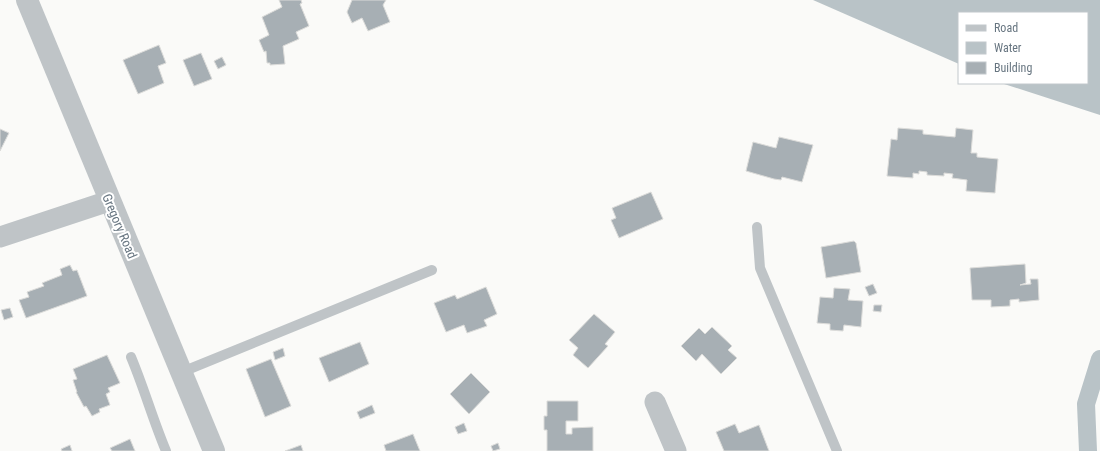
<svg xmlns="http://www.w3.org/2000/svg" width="1100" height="451" font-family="'Roboto Condensed',sans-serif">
  <rect width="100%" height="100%" fill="#fafaf8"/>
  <!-- water -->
  <path fill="#b9c3c7" d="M813,0H1100V115L1001,83H1087V13H959V64Z"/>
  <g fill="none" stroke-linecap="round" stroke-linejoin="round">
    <!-- canal -->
    <path stroke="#b9c3c7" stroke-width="18" d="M1088,451L1086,404L1100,359"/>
  </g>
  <!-- building -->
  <g fill="#a7afb4" stroke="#dcdcda">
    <path d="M279,0H301L302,3L300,4L309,26L296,32L299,39L283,46L285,64L270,65V63H267L266,51L264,52L259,40L269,35L262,17L282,7Z"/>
    <path d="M352,0H386L383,5L390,22L368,31L362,18L352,23L347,12Z"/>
    <path d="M159,45L166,63L158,66L164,83L138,94L123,60Z"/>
    <path d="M201,53L212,79L194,86L183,60Z"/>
    <path d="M222,57L226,65L218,69L214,61Z"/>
    <path d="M898,128L923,130V134L955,137L956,128L973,130L971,153H977V157L998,159L995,193L966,191L967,180L952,178L953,174L944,173V176L927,175V172L919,171V174L913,173V178L887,176L891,139L897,140Z"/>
    <path d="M0,129L9,133L0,151Z"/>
    <path d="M779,137L813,145L802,182L782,177L781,180L774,179L746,171L753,142L776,148Z"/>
    <path d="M651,192L663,219L619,238L611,220L616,218L612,208Z"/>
    <path d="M854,241L856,243L861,272L826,278L821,247Z"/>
    <path d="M1025,264L1026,283L1020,285L1031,284L1030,279H1038L1039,300L1019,302V299L1010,300V306L991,307V300H972L970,268Z"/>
    <path d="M70,265L73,271L77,270L87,296L26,318L19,300L29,297L27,292L44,286L42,283L62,275L60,269Z"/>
    <path d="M873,284L877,293L869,296L865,287Z"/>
    <path d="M486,287L497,314L484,320L487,326L467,333L464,325L446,332L434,303L455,295L457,299Z"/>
    <path d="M834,288L850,289L848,300L863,301L861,327L844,325L843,331L830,330V324L817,323L820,297L833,298Z"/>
    <path d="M874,305H882L881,312L873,311Z"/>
    <path d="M10,308L13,317L4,320L1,310Z"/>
    <path d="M594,314L615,332L605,344L608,346L588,368L573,355L578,348L569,340Z"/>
    <path d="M712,327L732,346L728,350L737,358L721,374L702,354L696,361L681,346L699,328L705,334Z"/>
    <path d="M360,342L369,364L329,382L319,358Z"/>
    <path d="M283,348L285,356L275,360L273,352Z"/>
    <path d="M107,355L120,383L108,388L110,392L106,394L110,405L99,409L100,412L92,416L86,406L84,407L76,392H77L73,380L77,379L73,369Z"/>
    <path d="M271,359L291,406L265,417L246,369Z"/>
    <path d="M471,373L490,392L469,414L450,394Z"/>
    <path d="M547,401H578V421H566V434H572V428L593,427V451H547V430H544V416H547Z"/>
    <path d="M372,405L375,413L360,419L357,412Z"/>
    <path d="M464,423L467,431L458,434L455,427Z"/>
    <path d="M735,424L739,433L759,425L769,451H724L716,432Z"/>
    <path d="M413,434L420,451H386L384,445Z"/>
    <path d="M130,439L135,451H112L110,448Z"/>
    <path d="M498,443L500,449L493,451L491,446Z"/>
    <path d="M70,445L72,451H62L61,449Z"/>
    <path d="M301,445L303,451H285Z"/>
  </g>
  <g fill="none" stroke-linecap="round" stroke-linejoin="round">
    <!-- service -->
    <g stroke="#bfc4c7" stroke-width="10">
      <path d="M757,227L760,268L837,451"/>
      <path d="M131,357C144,388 153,420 166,451"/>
      <path d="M182,372L432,270"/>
    </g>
    <!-- minor -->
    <g stroke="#bfc4c7" stroke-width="21">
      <path d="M0,237L109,201"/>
      <path d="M655,402L676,451"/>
    </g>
    <!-- tertiary -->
    <path stroke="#bfc4c7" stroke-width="22" d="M27,0L214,451"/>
  </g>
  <g text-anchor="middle" stroke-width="4" stroke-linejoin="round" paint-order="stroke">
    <!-- street labels -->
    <g font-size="13" fill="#677580" stroke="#fff">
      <text transform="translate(120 226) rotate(67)" y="5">Gregory Road</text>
    </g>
  </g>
  <!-- legend -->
  <rect x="958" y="12" width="130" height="72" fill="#ffffff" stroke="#c2c8cc"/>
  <rect x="966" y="25" width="20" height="6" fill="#bfc4c7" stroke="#c2c8cc"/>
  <text x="994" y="32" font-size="12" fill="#677580">Road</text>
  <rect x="966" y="42" width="20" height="12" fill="#b9c3c7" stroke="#c2c8cc"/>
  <text x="994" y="52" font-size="12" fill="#677580">Water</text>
  <rect x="966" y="62" width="20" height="12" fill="#a7afb4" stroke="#c2c8cc"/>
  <text x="994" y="72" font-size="12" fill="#677580">Building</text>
</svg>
